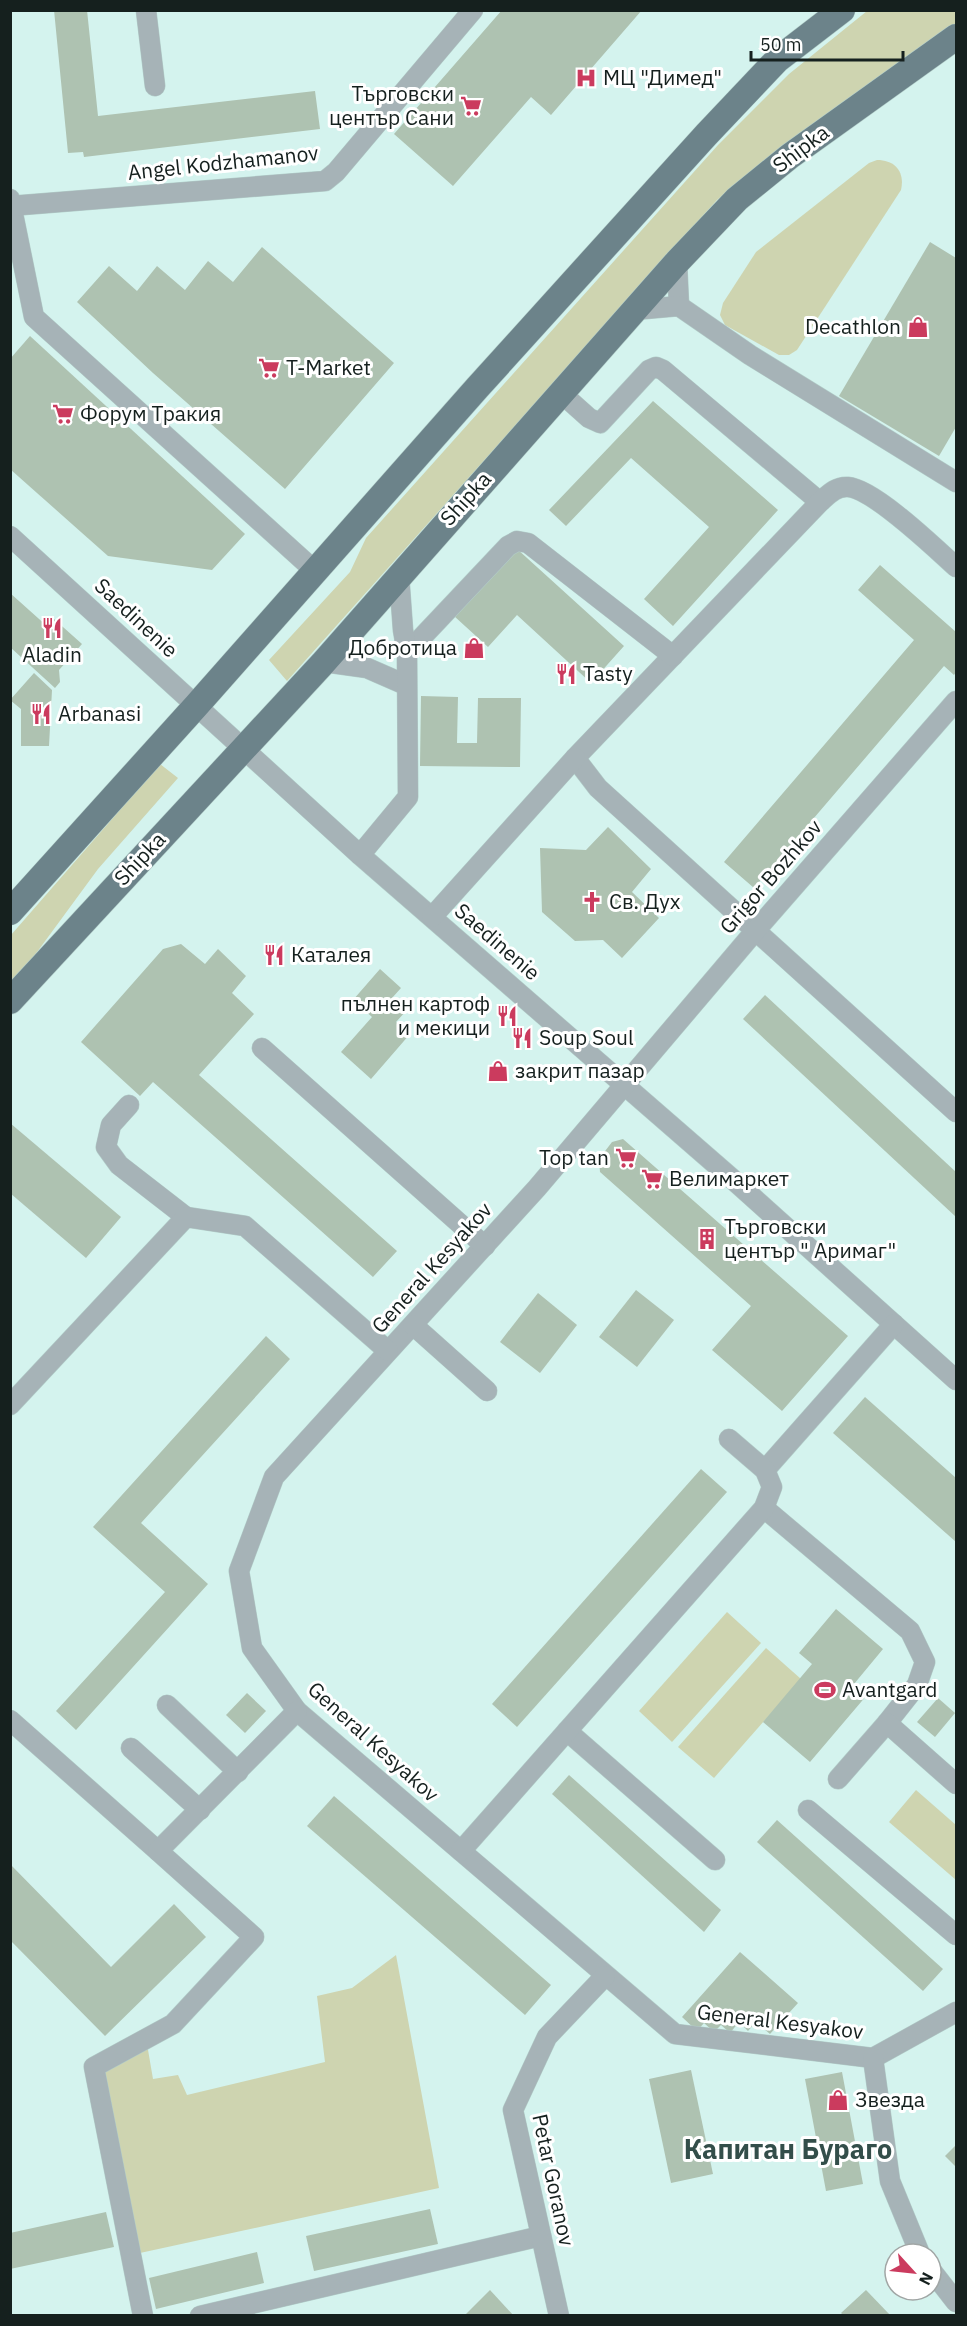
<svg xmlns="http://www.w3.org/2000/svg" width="967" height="2326" font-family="'IBM Plex Sans',sans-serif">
  <rect width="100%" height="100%" fill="#d4f3ee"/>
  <!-- green -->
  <g fill="#ced4b0">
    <path d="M867,11H956V25L898,68L787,142L717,200L287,681L269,660L350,572L366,538L718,145L789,74Z"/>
    <path d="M877,160C896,160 905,173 901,190L797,350L789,355H779L725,325L720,315L723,303L756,252L869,163Z"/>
    <path d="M160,764L178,778L98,869L29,963L11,983V935Z"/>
    <path d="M727,1612L761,1643L672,1742L639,1711Z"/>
    <path d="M766,1648L801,1679L714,1778L678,1747Z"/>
    <path d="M916,1790L956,1825V1880L889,1822Z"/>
    <path d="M396,1955L439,2188L140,2253L100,2067L147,2044L153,2079L178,2075L187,2095L325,2062L317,1996L352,1988Z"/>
  </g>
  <!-- building -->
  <g fill="#aec2b1">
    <path d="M54,10H87L98,116L315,91L320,129L84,157L83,152L68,153Z"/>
    <path d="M502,10H642L551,115L531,97L453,186L394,134Z"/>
    <path d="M930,242L956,258V427L939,456L839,396Z"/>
    <path d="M262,247L394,363L285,489L153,373L77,302L109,266L137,291L157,266L185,290L208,261L233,282Z"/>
    <path d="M30,336L245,534L212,570L108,556L10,469V359Z"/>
    <path d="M653,401L778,510L673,626L644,599L709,527L631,458L566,526L549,510Z"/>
    <path d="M516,548L624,646L591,683L517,615L488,647L454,616Z"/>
    <path d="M880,565L956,632V672L954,675L944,666L754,888L724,862L914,640L858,590Z"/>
    <path d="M10,593L48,627L54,619L82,644L59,670L60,682L55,688L10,647Z"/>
    <path d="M34,673L52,690L49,746H21V709L10,700Z"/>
    <path d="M421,696L458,697L457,743H477L478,698H521L520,767L420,766Z"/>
    <path d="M608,827L651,869L632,892L659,918L622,958L603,940L575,941L542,912L540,848L586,850Z"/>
    <path d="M181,944L205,964L218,949L246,976L232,993L254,1014L199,1075L397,1251L373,1277L153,1082L140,1096L81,1042L163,949Z"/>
    <path d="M380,969L401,988L392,998L406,1011L396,1022L410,1034L371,1079L341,1052L372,1017L353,1000Z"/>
    <path d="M765,995L956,1172V1217L743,1019Z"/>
    <path d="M10,1123L121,1217L86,1258L10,1193Z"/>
    <path d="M623,1139L848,1336L782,1411L712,1350L751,1306L600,1172L599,1159L612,1142Z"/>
    <path d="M636,1290L674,1320L637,1367L599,1337Z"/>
    <path d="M538,1293L577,1325L540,1373L500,1342Z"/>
    <path d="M266,1336L290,1359L141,1523L208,1584L76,1730L56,1711L165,1592L93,1527Z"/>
    <path d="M865,1397L956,1478V1542L833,1433Z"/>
    <path d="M701,1469L727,1492L517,1727L492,1704Z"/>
    <path d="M836,1609L883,1649L854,1684L867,1695L810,1762L763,1722L812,1664L799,1653Z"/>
    <path d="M247,1693L266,1711L245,1733L226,1715Z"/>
    <path d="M938,1698L955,1713L935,1737L917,1722Z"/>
    <path d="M569,1775L721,1910L704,1932L552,1794Z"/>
    <path d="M334,1796L551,1985L525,2015L307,1826Z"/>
    <path d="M777,1820L943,1969L923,1991L757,1842Z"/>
    <path d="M10,1864L111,1967L174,1904L206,1937L105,2036L10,1940Z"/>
    <path d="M740,1952L798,2003L770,2034L756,2022L748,2031L739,2022L730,2033L721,2025L714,2032L704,2023L697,2031L682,2017Z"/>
    <path d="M691,2070L713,2174L671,2183L649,2079Z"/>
    <path d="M842,2072L863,2184L826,2191L805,2079Z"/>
    <path d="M956,2145V2167L945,2156Z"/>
    <path d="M430,2209L438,2244L314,2271L306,2236Z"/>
    <path d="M106,2212L114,2247L10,2269V2233Z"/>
    <path d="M257,2252L264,2283L156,2309L149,2278Z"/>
    <path d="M490,2290L514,2316H468L466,2314Z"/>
    <path d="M866,2290L891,2316H844L841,2313Z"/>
  </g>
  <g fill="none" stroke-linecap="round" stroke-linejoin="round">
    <defs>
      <g id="minor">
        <path d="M146,10L155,86"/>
        <path d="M10,199L34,317L315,571"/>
        <path d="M10,206L325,181L336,172L473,10"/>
        <path d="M677,262L679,306"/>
        <path d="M634,310L679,306L750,355L956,482"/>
        <path d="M561,393L589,418L600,423L649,370L656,367L663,370L820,502"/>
        <path d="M10,536L360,855L729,1176L956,1380"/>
        <path d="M956,567C935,548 874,489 848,487C836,486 828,495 820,502L575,758L598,788L956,1112"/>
        <path d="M407,653L508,546L517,541L528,543L673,656"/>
        <path d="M324,662L367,668L406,685"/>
        <path d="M956,701L756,930L537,1188L274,1477L239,1571L252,1648L297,1711L675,2034L873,2058L956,2012"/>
        <path d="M360,855L408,797L407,653L403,630L399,575"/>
        <path d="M432,917L575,758"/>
        <path d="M262,1048L485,1246"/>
        <path d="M129,1105L111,1125L106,1147L119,1165L186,1217"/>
        <path d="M413,1325L487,1391"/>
        <path d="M10,1405L186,1217L245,1226L388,1351"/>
        <path d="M765,1470L894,1324"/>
        <path d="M764,1508L910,1631L925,1662L917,1685L887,1723"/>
        <path d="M167,1705L238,1772"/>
        <path d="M10,1720L158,1851"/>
        <path d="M567,1731L715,1860"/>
        <path d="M131,1748L200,1810"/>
        <path d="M838,1779L887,1723L956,1784"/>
        <path d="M808,1810L956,1935"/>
        <path d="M461,1851L764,1508L772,1487L765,1470L729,1439"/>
        <path d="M873,2058L890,2181L920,2254"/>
        <path d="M931,2270L956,2302"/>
        <path d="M143,2316L94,2067L173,2024L254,1937L158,1851L297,1711"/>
        <path d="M200,2316L541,2236"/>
        <path d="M559,2316L513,2110L547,2037L605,1976"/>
      </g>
      <g id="major">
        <path d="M10,912L196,706L477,388L706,135L777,60L842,10"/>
        <path d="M10,1001L324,662L677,262L737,199L790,156L956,37"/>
      </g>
    </defs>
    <!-- minor casing -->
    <use href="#minor" stroke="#b2cdc9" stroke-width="21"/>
    <!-- major casing -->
    <use href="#major" stroke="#b2cdc9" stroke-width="27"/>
    <!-- minor -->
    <use href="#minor" stroke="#a6b3b7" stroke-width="20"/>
    <!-- major -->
    <use href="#major" stroke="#6c838a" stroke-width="26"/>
  </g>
  <!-- icons -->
  <defs>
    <symbol id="hospital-bare" viewBox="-9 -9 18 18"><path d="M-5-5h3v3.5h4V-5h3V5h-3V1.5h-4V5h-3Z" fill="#cb3b5e" stroke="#fff" stroke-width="2.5" paint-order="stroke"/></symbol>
    <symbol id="supermarket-bare" viewBox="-9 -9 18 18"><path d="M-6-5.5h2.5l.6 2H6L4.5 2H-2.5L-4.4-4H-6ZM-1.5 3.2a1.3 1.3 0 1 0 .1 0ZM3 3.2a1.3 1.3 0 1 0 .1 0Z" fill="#cb3b5e" stroke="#fff" stroke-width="2.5" paint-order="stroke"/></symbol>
    <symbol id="shop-bare" viewBox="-9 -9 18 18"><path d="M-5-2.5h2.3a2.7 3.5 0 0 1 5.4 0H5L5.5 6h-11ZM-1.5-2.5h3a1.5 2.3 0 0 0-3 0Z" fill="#cb3b5e" stroke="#fff" stroke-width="2.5" paint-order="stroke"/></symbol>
    <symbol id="restaurant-bare" viewBox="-9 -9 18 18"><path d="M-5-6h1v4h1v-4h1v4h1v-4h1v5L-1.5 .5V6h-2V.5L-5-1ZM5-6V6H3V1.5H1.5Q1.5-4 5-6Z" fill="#cb3b5e" stroke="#fff" stroke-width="2.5" paint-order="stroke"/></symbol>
    <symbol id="church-bare" viewBox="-9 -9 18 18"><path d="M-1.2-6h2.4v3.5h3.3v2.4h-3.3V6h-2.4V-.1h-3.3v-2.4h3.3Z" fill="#cb3b5e" stroke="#fff" stroke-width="2.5" paint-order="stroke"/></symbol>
    <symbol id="building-bare" viewBox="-9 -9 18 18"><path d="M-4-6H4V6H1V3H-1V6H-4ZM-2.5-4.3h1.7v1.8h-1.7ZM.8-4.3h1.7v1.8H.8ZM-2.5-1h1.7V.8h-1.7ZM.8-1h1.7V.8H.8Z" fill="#cb3b5e" stroke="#fff" stroke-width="2.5" paint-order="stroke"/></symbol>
    <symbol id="stadium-bare" viewBox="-9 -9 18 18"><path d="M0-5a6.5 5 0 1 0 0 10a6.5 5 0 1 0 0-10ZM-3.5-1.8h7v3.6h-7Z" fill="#cb3b5e" stroke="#fff" stroke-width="2.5" paint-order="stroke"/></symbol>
  </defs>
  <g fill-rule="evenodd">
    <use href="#hospital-bare" x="571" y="63" width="30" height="30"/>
    <use href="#supermarket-bare" x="456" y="91" width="30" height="30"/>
    <use href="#shop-bare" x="903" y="312" width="30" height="30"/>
    <use href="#supermarket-bare" x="254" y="353" width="30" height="30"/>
    <use href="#supermarket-bare" x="48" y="399" width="30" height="30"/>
    <use href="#restaurant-bare" x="37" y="613" width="30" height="30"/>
    <use href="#shop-bare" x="459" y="633" width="30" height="30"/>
    <use href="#restaurant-bare" x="551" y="659" width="30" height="30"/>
    <use href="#restaurant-bare" x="26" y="699" width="30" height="30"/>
    <use href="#church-bare" x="577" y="887" width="30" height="30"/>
    <use href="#restaurant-bare" x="259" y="940" width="30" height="30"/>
    <use href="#restaurant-bare" x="492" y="1001" width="30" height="30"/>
    <use href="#restaurant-bare" x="507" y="1023" width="30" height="30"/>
    <use href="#shop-bare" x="483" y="1056" width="30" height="30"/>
    <use href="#supermarket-bare" x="611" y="1143" width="30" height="30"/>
    <use href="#supermarket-bare" x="637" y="1164" width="30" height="30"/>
    <use href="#building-bare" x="692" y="1224" width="30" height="30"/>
    <use href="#stadium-bare" x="810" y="1675" width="30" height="30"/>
    <use href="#shop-bare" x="823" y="2085" width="30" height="30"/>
  </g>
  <g text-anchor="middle" stroke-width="6" stroke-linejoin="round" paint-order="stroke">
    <!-- poi labels -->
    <g font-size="21" fill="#15201e" stroke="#fff" text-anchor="start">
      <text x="603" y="85">МЦ "Димед"</text>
      <text x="454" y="101" text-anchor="end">Търговски<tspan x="454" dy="24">център Сани</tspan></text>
      <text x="901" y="334" text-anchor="end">Decathlon</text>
      <text x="286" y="375">T-Market</text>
      <text x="80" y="421">Форум Тракия</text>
      <text x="457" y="655" text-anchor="end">Добротица</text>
      <text x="52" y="662" text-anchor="middle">Аladin</text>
      <text x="583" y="681">Tasty</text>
      <text x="58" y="721">Аrbanasi</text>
      <text x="609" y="909">Св. Дух</text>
      <text x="291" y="962">Каталея</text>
      <text x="490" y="1011" text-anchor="end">пълнен картоф<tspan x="490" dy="24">и мекици</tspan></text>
      <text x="539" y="1045">Soup Soul</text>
      <text x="515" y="1078">закрит пазар</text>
      <text x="609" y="1165" text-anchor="end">Top tan</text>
      <text x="669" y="1186">Велимаркет</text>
      <text x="724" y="1234">Търговски<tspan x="724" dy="24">център " Аримаг"</tspan></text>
      <text x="842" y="1697">Avantgard</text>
      <text x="855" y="2107">Звезда</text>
    </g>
    <!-- street labels -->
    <g font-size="21" fill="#15201e" stroke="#fff">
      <text transform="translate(801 149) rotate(-37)" y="7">Shipka</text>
      <text transform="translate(223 163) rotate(-6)" y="7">Angel Kodzhamanov</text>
      <text transform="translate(466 499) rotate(-48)" y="7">Shipka</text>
      <text transform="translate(136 618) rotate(43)" y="7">Saedinenie</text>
      <text transform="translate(140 859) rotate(-47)" y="7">Shipka</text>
      <text transform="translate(771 877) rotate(-49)" y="7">Grigor Bozhkov</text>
      <text transform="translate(497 942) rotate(41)" y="7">Saedinenie</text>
      <text transform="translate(432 1268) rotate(-48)" y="7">General Kesyakov</text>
      <text transform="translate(373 1742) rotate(42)" y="7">General Kesyakov</text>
      <text transform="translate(780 2022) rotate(7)" y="7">General Kesyakov</text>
      <text transform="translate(553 2180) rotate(78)" y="7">Petar Goranov</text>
    </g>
    <!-- district labels -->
    <g font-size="27" font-weight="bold" fill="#334e4a" stroke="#fff">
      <text x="788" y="2159">Капитан Бураго</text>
    </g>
  </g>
  <!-- border -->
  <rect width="967" height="2326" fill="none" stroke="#15201e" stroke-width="24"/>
  <!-- north arrow -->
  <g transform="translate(913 2272) rotate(117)"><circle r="28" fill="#ffffff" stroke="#a1a6a5" stroke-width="1.5"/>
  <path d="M0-4.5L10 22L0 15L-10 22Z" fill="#cb3b5e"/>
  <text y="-9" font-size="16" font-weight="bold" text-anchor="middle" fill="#15201e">N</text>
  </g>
  <!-- scale -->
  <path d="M751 51v9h152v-9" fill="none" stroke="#15201e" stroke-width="3"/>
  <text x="760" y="51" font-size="18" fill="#15201e" stroke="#ffffff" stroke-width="4.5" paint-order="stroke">50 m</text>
</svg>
